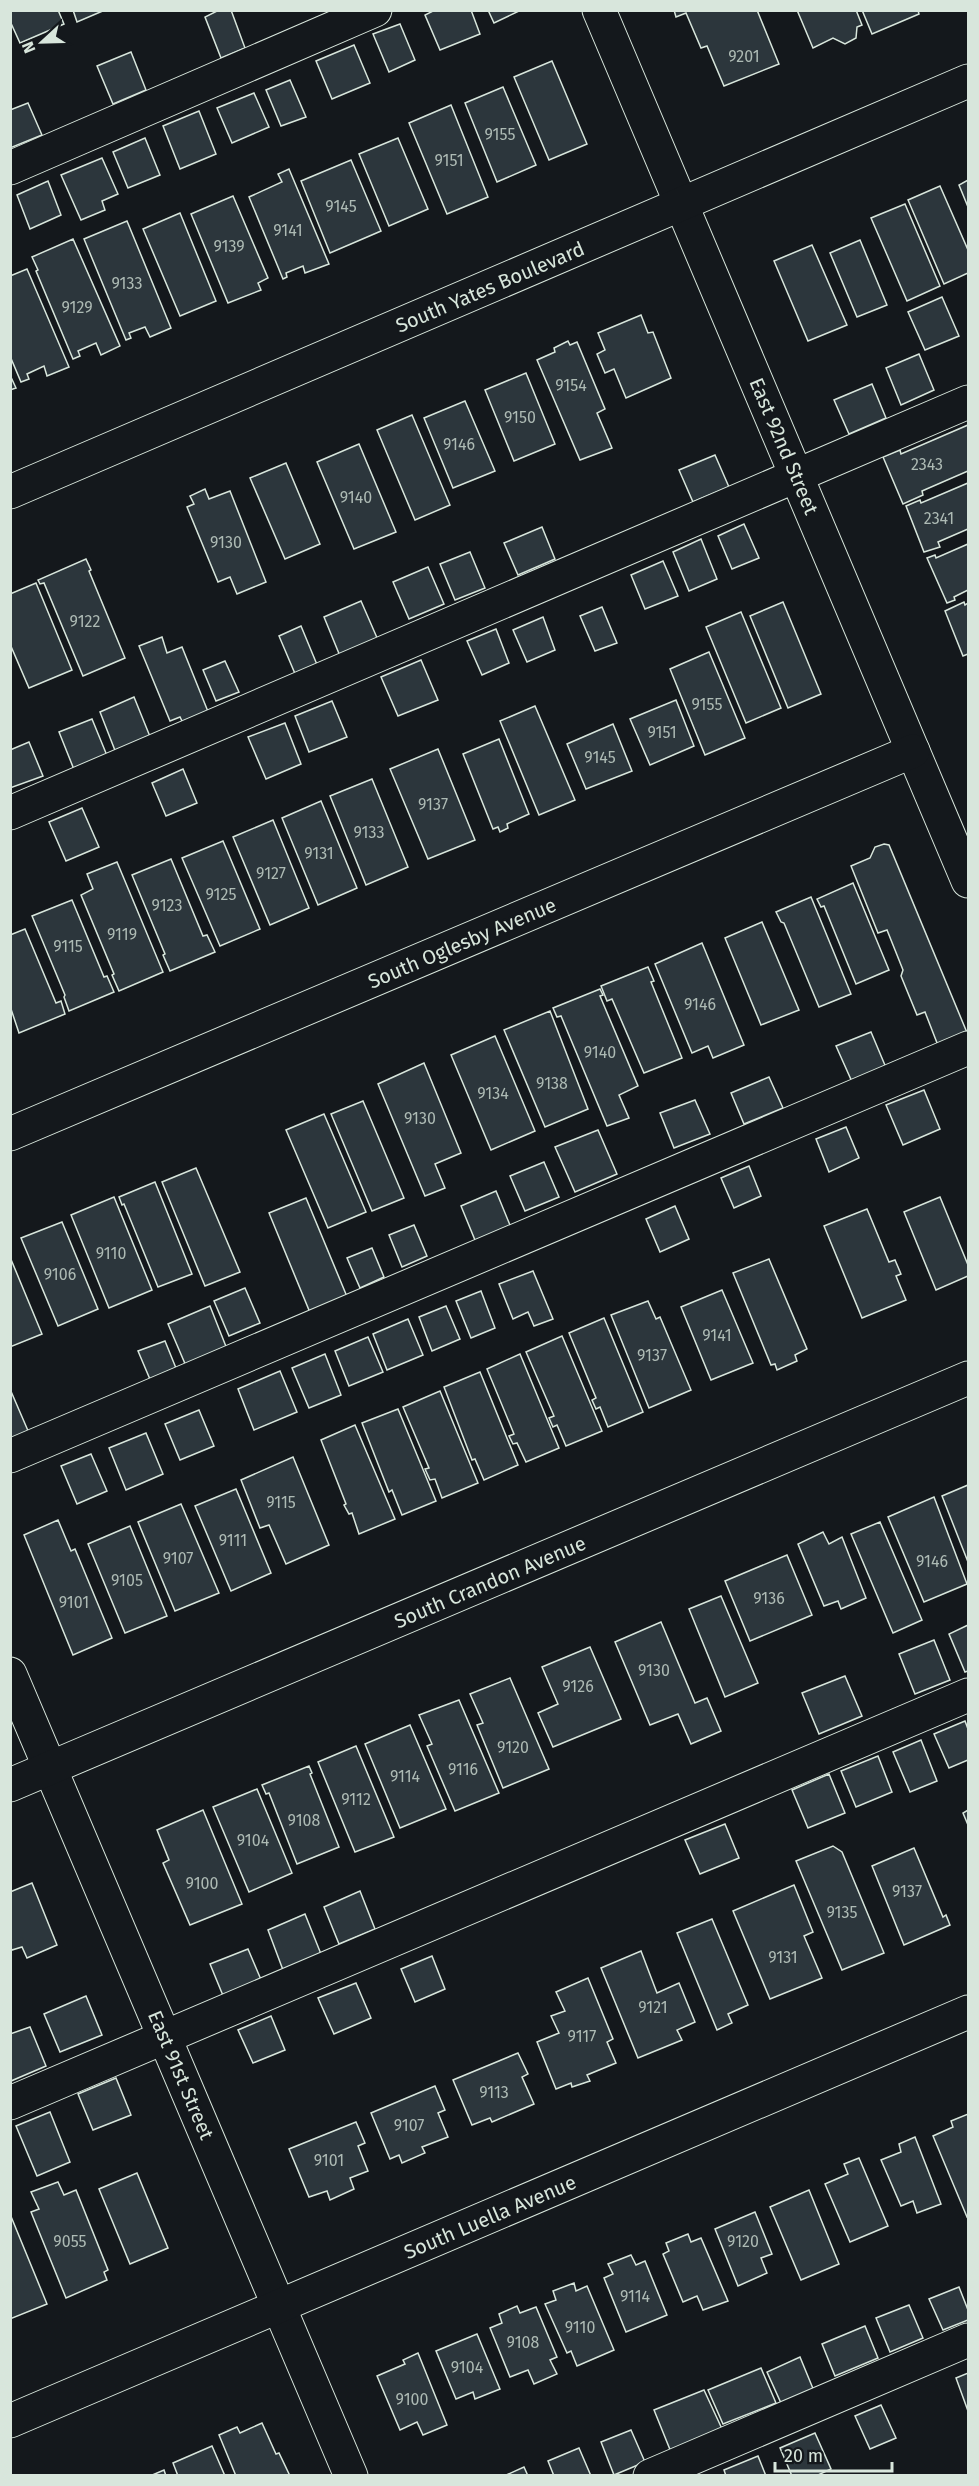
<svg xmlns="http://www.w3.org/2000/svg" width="979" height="2486" font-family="'Fira Sans',sans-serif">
  <rect width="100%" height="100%" fill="#14181c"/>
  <!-- building -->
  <g fill="#2c363c" stroke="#d8e6dc" stroke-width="1.5">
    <path d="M10,10H58L64,24L20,43L10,21Z"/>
    <path d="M73,10H105L77,22Z"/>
    <path d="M219,10H231L245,48L221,58L205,17Z"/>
    <path d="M435,10H471L480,34L440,50L425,15Z"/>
    <path d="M488,10H521L494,23Z"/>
    <path d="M674,10H757L779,64L724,86L707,46L701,48L686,13L676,17Z"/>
    <path d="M797,10H856L862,25L857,27L856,38L845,44L833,38L813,48Z"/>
    <path d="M862,10H918L919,14L872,34Z"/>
    <path d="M400,24L415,60L389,72L373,34Z"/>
    <path d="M354,45L370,83L332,99L316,61Z"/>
    <path d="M131,52L146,90L113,104L97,66Z"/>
    <path d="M552,61L587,144L549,160L514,77Z"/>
    <path d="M290,80L306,117L281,126L266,90Z"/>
    <path d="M503,87L536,165L497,182L465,103Z"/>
    <path d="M254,93L269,127L232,143L217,108Z"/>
    <path d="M28,103L42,135L10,148V110Z"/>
    <path d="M451,105L488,197L447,214L409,123Z"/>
    <path d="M199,111L216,154L180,169L163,126Z"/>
    <path d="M145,138L160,175L128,188L113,152Z"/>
    <path d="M398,138L428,209L389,226L359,154Z"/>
    <path d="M102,158L118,194L102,201L105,210L81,220L61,175Z"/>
    <path d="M351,160L381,231L330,253L301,181Z"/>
    <path d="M289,169L329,264L305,273L303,266L286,273L287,277L283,279L249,197L282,182L278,174Z"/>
    <path d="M968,180V207L959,185Z"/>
    <path d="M48,181L61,215L30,229L17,195Z"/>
    <path d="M940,186L968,250V273L944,284L908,200Z"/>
    <path d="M233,196L268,278L258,283L261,290L228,303L191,214Z"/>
    <path d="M905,204L940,286L907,301L871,218Z"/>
    <path d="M180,213L216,301L180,316L143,229Z"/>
    <path d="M127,221L171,328L150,337L145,327L129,333L131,338L126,340L84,239Z"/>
    <path d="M73,239L120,346L101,355L96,343L78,351L80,356L73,359L36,271L38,270L32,257Z"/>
    <path d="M860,240L887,305L857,317L830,253Z"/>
    <path d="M812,245L847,325L808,341L774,261Z"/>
    <path d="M27,269L69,367L47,376L44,366L27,374L29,379L21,382L10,356V276Z"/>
    <path d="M942,297L959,336L925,350L908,312Z"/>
    <path d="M641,315L648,333L653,332L671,378L626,398L614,369L605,373L597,354L605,350L598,333Z"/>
    <path d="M568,341L570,345L577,342L605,409L597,413L612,448L580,460L537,360L555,352L554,348Z"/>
    <path d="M919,354L934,390L901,405L886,368Z"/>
    <path d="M526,373L555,444L514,461L485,390Z"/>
    <path d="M10,375L16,388L10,390Z"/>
    <path d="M872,384L886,418L849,434L834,400Z"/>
    <path d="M465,401L495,471L453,488L424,418Z"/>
    <path d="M412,415L450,505L415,520L377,430Z"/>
    <path d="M968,425V471L922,491L923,495L903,504L883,457L900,450L901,454Z"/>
    <path d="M359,444L396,532L354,549L317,462Z"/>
    <path d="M715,455L729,487L693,502L679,470Z"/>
    <path d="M286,463L320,544L285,559L250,478Z"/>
    <path d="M968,483V529L938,542L940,547L924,552L906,506L920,500L921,503Z"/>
    <path d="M205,489L209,499L230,491L266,582L237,594L230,577L218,582L187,507L194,504L190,496Z"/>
    <path d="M744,524L759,558L732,569L718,536Z"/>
    <path d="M542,527L555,559L518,575L504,543Z"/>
    <path d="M701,539L717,579L689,591L673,552Z"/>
    <path d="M968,544V590L954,597L955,600L947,603L927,558L935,555L936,558Z"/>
    <path d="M470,552L485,588L455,600L440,564Z"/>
    <path d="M86,559L91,570L89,571L125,658L83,676L44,583L40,584L38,580Z"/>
    <path d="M663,561L678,596L645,609L631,575Z"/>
    <path d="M428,567L444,604L409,619L393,582Z"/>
    <path d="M36,583L72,670L29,688L10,644V594Z"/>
    <path d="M361,601L378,640L340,656L324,617Z"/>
    <path d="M783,602L821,694L788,708L750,616Z"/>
    <path d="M964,602L965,605L968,603V654L963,656L945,611Z"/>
    <path d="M602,607L617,643L595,651L580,616Z"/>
    <path d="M741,612L781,708L746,723L706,627Z"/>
    <path d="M543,617L555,650L527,662L513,630Z"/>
    <path d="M301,626L318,667L296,676L279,636Z"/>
    <path d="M496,629L509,663L482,675L467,641Z"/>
    <path d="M162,637L167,653L182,647L209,714L184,725L180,717L170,721L139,646Z"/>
    <path d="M709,652L745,738L705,755L670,669Z"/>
    <path d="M421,660L438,700L398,716L381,677Z"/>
    <path d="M225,661L239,692L216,701L203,670Z"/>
    <path d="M134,697L151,739L116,753L100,712Z"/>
    <path d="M676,700L694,746L650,765L630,719Z"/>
    <path d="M332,701L347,737L309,752L295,716Z"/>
    <path d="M535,706L575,800L539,815L500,721Z"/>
    <path d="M92,719L108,758L75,772L59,732Z"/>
    <path d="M285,723L301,764L266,779L248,737Z"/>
    <path d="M613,724L632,771L586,789L567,744Z"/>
    <path d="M499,739L529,814L507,824L508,828L500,832L498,827L493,829L463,754Z"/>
    <path d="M29,742L43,776L10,788V750Z"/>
    <path d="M438,749L475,840L428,859L390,769Z"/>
    <path d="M183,769L197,803L166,816L152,783Z"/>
    <path d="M372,779L408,867L366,885L330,796Z"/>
    <path d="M321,801L357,888L318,905L282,818Z"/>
    <path d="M82,808L99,847L66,861L49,822Z"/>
    <path d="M273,820L309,908L270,925L233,837Z"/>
    <path d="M223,841L260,929L220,946L182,858Z"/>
    <path d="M884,844L889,845L968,1035L939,1048L925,1012L917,1015L901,976L903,970L887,930L878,933L851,866L870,858L875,847Z"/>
    <path d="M171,859L203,936L207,935L215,952L170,971L163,955L165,954L132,875Z"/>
    <path d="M117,862L163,972L119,991L112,975L114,974L81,895L93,889L87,874Z"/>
    <path d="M853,883L889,970L856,984L824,906L821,907L817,899Z"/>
    <path d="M811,897L851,994L819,1007L784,923L781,922L776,912Z"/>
    <path d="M72,900L104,977L107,976L114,992L69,1011L64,997L65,995L32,916Z"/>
    <path d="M762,922L799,1010L761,1025L725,938Z"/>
    <path d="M25,929L56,1003L61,1001L65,1014L19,1033L10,1006V935Z"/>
    <path d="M702,943L744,1045L713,1058L708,1046L692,1053L655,964Z"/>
    <path d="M648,967L654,981L651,982L682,1058L644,1073L612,999L607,1001L601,986Z"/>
    <path d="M600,989L603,995L600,996L638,1086L619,1095L629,1118L607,1126L561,1016L557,1017L553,1008Z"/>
    <path d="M550,1011L588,1109L545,1127L504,1030Z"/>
    <path d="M871,1032L887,1070L853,1084L836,1046Z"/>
    <path d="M495,1036L535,1131L491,1150L451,1055Z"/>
    <path d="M424,1063L461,1153L435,1164L445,1188L425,1196L378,1084Z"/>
    <path d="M769,1077L783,1108L744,1124L731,1093Z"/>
    <path d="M924,1090L940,1129L903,1145L886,1105Z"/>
    <path d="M695,1100L710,1134L674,1148L660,1113Z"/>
    <path d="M363,1101L404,1198L372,1211L331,1114Z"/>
    <path d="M324,1114L366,1212L328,1228L286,1130Z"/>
    <path d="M846,1127L859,1158L829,1172L816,1139Z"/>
    <path d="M598,1130L617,1174L575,1192L555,1147Z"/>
    <path d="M544,1162L559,1197L525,1211L510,1176Z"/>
    <path d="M749,1166L761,1196L734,1208L721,1178Z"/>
    <path d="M196,1168L240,1272L205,1286L162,1182Z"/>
    <path d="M155,1182L192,1274L158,1287L124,1204L122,1205L119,1197Z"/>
    <path d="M496,1191L512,1230L477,1245L461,1206Z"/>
    <path d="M114,1197L152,1290L109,1308L71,1215Z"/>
    <path d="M940,1197L968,1265V1276L936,1290L904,1212Z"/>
    <path d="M306,1198L348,1299L311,1315L269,1213Z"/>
    <path d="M675,1206L689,1239L660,1252L646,1219Z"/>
    <path d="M867,1209L889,1262L895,1260L901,1274L896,1276L906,1300L862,1318L824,1226Z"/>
    <path d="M62,1222L98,1309L58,1326L21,1238Z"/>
    <path d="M414,1225L427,1256L402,1267L389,1235Z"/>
    <path d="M372,1248L384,1277L360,1288L347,1258Z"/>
    <path d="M10,1257L42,1334L10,1347Z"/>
    <path d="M769,1259L807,1349L795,1355L797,1361L777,1370L775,1364L771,1365L733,1273Z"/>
    <path d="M533,1271L553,1319L534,1326L528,1312L513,1319L499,1284Z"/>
    <path d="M245,1288L260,1323L229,1336L214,1301Z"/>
    <path d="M722,1290L753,1363L711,1380L681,1307Z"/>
    <path d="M481,1291L495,1328L471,1338L456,1301Z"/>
    <path d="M648,1301L656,1319L660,1317L691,1390L649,1408L611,1315Z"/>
    <path d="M210,1306L227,1349L186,1366L168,1324Z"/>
    <path d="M446,1306L460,1339L432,1351L419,1317Z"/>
    <path d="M604,1318L643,1412L608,1427L600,1407L596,1409L592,1400L596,1398L569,1333Z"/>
    <path d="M408,1319L423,1355L387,1370L373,1334Z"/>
    <path d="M562,1336L602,1431L566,1446L557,1425L553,1427L549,1418L554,1416L526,1352Z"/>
    <path d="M368,1337L383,1372L349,1386L335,1351Z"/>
    <path d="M165,1341L178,1373L152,1384L138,1351Z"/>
    <path d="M325,1354L341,1395L309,1408L292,1368Z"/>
    <path d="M520,1354L559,1448L526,1462L517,1443L513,1444L509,1436L514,1434L487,1369Z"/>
    <path d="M280,1371L297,1412L254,1430L238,1389Z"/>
    <path d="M480,1372L518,1465L484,1480L475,1459L472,1460L444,1387Z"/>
    <path d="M10,1389L29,1433L10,1441Z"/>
    <path d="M440,1391L478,1483L442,1498L435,1479L430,1480L425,1469L429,1468L403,1407Z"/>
    <path d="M398,1409L436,1501L402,1515L392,1490L389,1492L362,1423Z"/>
    <path d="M199,1410L214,1446L180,1460L165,1424Z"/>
    <path d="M355,1425L395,1519L359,1534L352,1513L349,1514L344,1505L346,1504L321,1440Z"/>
    <path d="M146,1433L163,1474L126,1490L109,1448Z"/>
    <path d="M91,1454L107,1491L77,1504L61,1466Z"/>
    <path d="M293,1457L329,1545L286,1564L269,1525L260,1528L241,1480Z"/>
    <path d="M968,1485V1562L942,1496Z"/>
    <path d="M236,1489L271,1573L231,1591L195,1506Z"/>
    <path d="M934,1497L967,1584L924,1602L888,1517Z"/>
    <path d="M181,1504L219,1593L175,1611L138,1522Z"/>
    <path d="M58,1520L71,1551L75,1549L112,1638L73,1655L24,1535Z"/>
    <path d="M880,1522L922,1620L893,1633L851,1534Z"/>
    <path d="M130,1526L167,1616L125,1633L88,1544Z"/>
    <path d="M823,1532L829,1544L842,1537L866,1598L841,1609L838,1601L824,1606L798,1544Z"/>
    <path d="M787,1555L812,1615L750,1641L725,1581Z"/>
    <path d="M721,1596L758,1683L725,1697L689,1609Z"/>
    <path d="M661,1622L695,1703L707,1698L721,1731L691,1744L678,1714L650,1725L615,1642Z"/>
    <path d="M968,1625V1671L965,1672L949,1634Z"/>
    <path d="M934,1640L950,1680L915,1694L899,1654Z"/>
    <path d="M590,1647L621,1719L553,1747L538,1713L558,1704L542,1667Z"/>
    <path d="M845,1676L862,1716L819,1734L802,1693Z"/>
    <path d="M510,1678L549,1769L503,1788L477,1725L483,1723L470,1694Z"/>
    <path d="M459,1700L499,1793L455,1811L427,1746L432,1744L419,1715Z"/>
    <path d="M965,1721L968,1729V1760L949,1768L934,1734Z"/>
    <path d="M410,1725L446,1809L400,1828L365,1744Z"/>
    <path d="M921,1740L937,1781L910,1792L893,1752Z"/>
    <path d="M356,1746L394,1837L355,1852L318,1762Z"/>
    <path d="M878,1756L892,1792L856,1807L841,1771Z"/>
    <path d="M309,1766L312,1773L310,1774L339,1847L297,1864L269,1793L266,1794L262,1785Z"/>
    <path d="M829,1774L845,1813L808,1828L792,1790Z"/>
    <path d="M257,1789L292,1873L249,1892L213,1807Z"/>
    <path d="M203,1810L242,1904L190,1925L163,1863L169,1860L157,1830Z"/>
    <path d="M968,1810V1825L963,1813Z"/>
    <path d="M725,1824L739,1858L700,1874L685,1840Z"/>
    <path d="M833,1846L842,1852L884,1953L842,1970L796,1861Z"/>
    <path d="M914,1848L943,1917L946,1915L950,1925L904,1945L872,1866Z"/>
    <path d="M32,1883L57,1945L27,1958L22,1947L12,1950L10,1946V1892Z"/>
    <path d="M794,1885L813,1932L804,1936L822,1978L770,1999L733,1911Z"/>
    <path d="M360,1891L375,1929L339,1944L324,1907Z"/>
    <path d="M305,1914L321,1954L283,1970L268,1930Z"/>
    <path d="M712,1919L748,2005L728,2014L732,2023L717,2030L677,1933Z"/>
    <path d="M248,1949L262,1982L224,1998L210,1964Z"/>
    <path d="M641,1951L657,1993L679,1983L695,2022L677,2030L682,2040L638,2058L601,1968Z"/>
    <path d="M432,1956L445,1989L415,2002L401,1969Z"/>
    <path d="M588,1978L613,2039L607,2042L616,2063L587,2075L590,2081L572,2087L571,2083L556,2089L537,2042L559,2033L551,2016L565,2011L556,1992Z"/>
    <path d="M356,1983L371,2018L334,2034L318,1998Z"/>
    <path d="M86,1996L102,2035L60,2052L44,2014Z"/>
    <path d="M271,2016L285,2050L253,2063L238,2030Z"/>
    <path d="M30,2027L46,2066L11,2081L10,2034Z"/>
    <path d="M518,2053L528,2074L522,2077L534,2104L492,2122L490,2118L472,2125L453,2080Z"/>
    <path d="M116,2078L131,2115L93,2130L78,2094Z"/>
    <path d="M435,2086L445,2110L438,2113L448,2137L422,2147L425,2153L402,2163L399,2155L390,2159L371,2113Z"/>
    <path d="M50,2112L70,2162L37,2176L16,2126Z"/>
    <path d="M968,2114V2216L967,2217L933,2136L953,2127L951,2121Z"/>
    <path d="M356,2122L365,2143L358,2146L368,2171L350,2178L354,2189L330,2200L327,2191L309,2197L289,2149Z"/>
    <path d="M915,2137L941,2204L917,2213L913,2201L901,2206L881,2160L901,2152L899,2144Z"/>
    <path d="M859,2158L888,2226L850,2242L825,2184L848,2174L844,2164Z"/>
    <path d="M137,2173L168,2248L130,2264L99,2189Z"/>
    <path d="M58,2182L64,2195L76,2190L108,2270L104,2272L107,2280L66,2298L31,2212L39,2209L31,2192Z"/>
    <path d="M809,2190L839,2264L801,2280L770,2207Z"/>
    <path d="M755,2212L772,2254L761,2258L767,2273L738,2286L715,2229Z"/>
    <path d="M10,2214L47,2304L10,2319Z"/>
    <path d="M688,2234L691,2242L701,2238L728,2301L703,2310L697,2296L683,2302L663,2254L669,2251L666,2243Z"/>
    <path d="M631,2255L636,2265L645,2261L667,2315L626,2332L604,2278L613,2274L608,2264Z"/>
    <path d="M574,2283L576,2291L587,2286L614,2350L577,2366L571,2351L567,2353L545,2304L556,2300L553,2291Z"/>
    <path d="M959,2287L968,2310V2320L943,2330L929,2299Z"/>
    <path d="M909,2305L923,2338L890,2352L876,2318Z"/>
    <path d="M517,2306L520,2313L536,2307L557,2357L550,2360L557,2374L534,2384L528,2370L510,2377L490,2328L502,2323L499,2314Z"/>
    <path d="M865,2326L878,2358L835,2376L822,2344Z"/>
    <path d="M477,2334L500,2389L475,2399L473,2392L456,2399L436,2351Z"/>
    <path d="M418,2353L447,2425L423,2435L417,2422L400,2430L377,2376L405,2364L403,2360Z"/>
    <path d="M800,2357L814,2391L781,2403L767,2372Z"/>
    <path d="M761,2368L776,2403L723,2424L708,2390Z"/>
    <path d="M968,2373V2411L956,2378Z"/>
    <path d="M704,2390L723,2431L671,2452L654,2410Z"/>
    <path d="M881,2405L896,2438L870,2449L855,2416Z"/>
    <path d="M262,2423L276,2454L279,2453L290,2476H236L219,2435L237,2427L240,2433Z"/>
    <path d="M631,2430L645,2462L614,2475L601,2442Z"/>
    <path d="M815,2433L831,2469L816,2476H792L780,2448Z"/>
    <path d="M212,2446L225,2476H178L173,2463Z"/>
    <path d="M579,2448L591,2476H554L548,2461Z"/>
    <path d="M758,2456L766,2476H726L724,2470Z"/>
    <path d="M524,2467L528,2476H504Z"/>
    <path d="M164,2470L166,2476H150Z"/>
  </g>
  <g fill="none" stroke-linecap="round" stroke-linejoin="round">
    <defs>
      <g id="minor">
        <path d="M599,10L968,881"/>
        <path d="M10,168L375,10"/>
        <path d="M10,492L968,81"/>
        <path d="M10,813L968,402"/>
        <path d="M10,1134L913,751"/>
        <path d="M10,1456L968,1048"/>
        <path d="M10,1674L351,2476"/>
        <path d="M10,1785L968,1378"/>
        <path d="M10,2103L968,1695"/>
        <path d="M10,2421L968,2012"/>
        <path d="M650,2476L968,2340"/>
      </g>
    </defs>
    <!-- minor casing -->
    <use href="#minor" stroke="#d8e6dc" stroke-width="35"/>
    <!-- minor -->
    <use href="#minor" stroke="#14181c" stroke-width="33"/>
  </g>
  <g text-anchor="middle" stroke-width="4.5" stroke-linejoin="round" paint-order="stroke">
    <!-- number labels -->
    <g font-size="16" fill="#adbab4">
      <text x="744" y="62">9201</text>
      <text x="500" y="140">9155</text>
      <text x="449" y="166">9151</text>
      <text x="341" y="212">9145</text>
      <text x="288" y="236">9141</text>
      <text x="229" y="252">9139</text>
      <text x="127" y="289">9133</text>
      <text x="77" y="313">9129</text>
      <text x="571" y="391">9154</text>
      <text x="520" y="423">9150</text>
      <text x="459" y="450">9146</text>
      <text x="927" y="470">2343</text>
      <text x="356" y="503">9140</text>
      <text x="939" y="524">2341</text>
      <text x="226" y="548">9130</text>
      <text x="85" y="627">9122</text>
      <text x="707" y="710">9155</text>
      <text x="662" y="738">9151</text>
      <text x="600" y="763">9145</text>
      <text x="433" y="810">9137</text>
      <text x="369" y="838">9133</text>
      <text x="319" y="859">9131</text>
      <text x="271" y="879">9127</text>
      <text x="221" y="900">9125</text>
      <text x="167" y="911">9123</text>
      <text x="122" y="940">9119</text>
      <text x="68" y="952">9115</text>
      <text x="700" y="1010">9146</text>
      <text x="600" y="1058">9140</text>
      <text x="552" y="1089">9138</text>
      <text x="493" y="1099">9134</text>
      <text x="420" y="1124">9130</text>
      <text x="111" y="1259">9110</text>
      <text x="60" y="1280">9106</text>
      <text x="717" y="1341">9141</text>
      <text x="652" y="1361">9137</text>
      <text x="281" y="1508">9115</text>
      <text x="233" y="1546">9111</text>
      <text x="178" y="1564">9107</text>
      <text x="932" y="1567">9146</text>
      <text x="127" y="1586">9105</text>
      <text x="769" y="1604">9136</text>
      <text x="74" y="1608">9101</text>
      <text x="654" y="1676">9130</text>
      <text x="578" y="1692">9126</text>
      <text x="513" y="1753">9120</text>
      <text x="463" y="1775">9116</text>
      <text x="405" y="1782">9114</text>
      <text x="356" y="1805">9112</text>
      <text x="304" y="1826">9108</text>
      <text x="253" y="1846">9104</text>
      <text x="202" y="1889">9100</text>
      <text x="907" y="1897">9137</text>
      <text x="842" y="1918">9135</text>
      <text x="783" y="1963">9131</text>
      <text x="653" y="2013">9121</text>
      <text x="582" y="2042">9117</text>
      <text x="494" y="2098">9113</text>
      <text x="409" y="2131">9107</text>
      <text x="329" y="2166">9101</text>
      <text x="70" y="2247">9055</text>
      <text x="743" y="2247">9120</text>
      <text x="635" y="2302">9114</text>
      <text x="580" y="2333">9110</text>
      <text x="523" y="2348">9108</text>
      <text x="467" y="2373">9104</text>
      <text x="412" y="2405">9100</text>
    </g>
    <!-- street labels -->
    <g font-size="20" fill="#d8e6dc" stroke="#14181c">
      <text transform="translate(490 287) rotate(-23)" y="7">South Yates Boulevard</text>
      <text transform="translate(784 446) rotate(67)" y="7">East 92nd Street</text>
      <text transform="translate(462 943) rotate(-23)" y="7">South Oglesby Avenue</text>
      <text transform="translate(490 1582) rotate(-23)" y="7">South Crandon Avenue</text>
      <text transform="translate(181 2075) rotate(67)" y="7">East 91st Street</text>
      <text transform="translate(490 2217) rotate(-23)" y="7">South Luella Avenue</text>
    </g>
  </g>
  <!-- border -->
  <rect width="979" height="2486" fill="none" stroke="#d8e6dc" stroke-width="24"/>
  <!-- north arrow -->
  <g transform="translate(42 42) rotate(248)" stroke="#14181c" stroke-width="4.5" paint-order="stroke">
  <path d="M0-4.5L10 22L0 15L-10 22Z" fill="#d8e6dc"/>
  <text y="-9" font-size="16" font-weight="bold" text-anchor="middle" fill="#d8e6dc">N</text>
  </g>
  <!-- scale -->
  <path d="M775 2462v9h117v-9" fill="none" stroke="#d8e6dc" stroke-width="3"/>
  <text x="784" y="2462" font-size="18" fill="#d8e6dc" stroke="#14181c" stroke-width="4.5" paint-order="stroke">20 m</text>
</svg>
